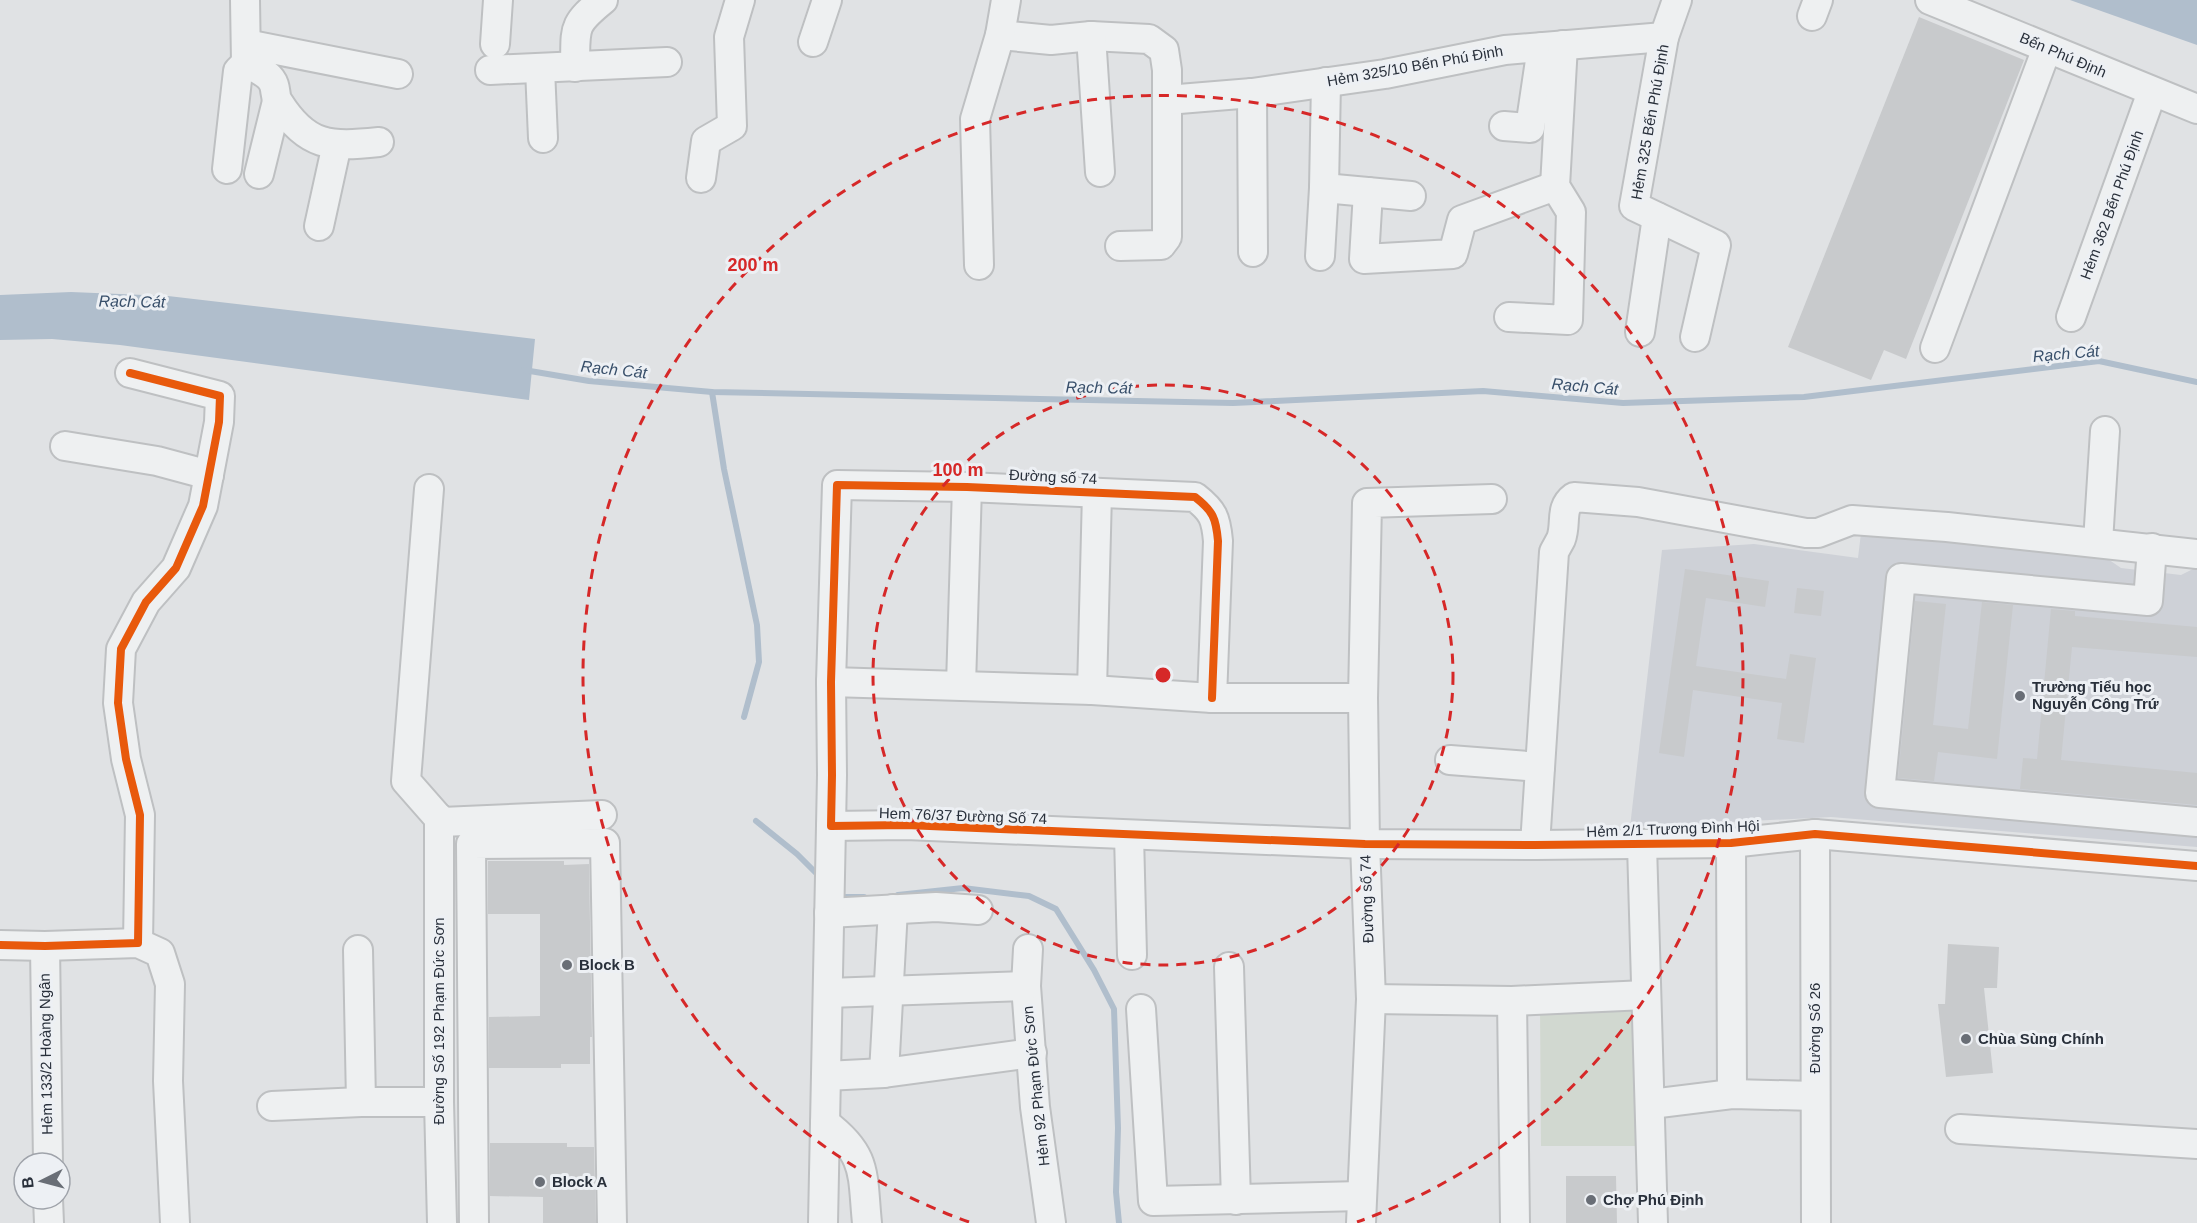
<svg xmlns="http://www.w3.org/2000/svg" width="2197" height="1223" font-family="Arial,sans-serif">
  <rect width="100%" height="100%" fill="#e0e2e4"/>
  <!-- built -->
  <path fill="#ced1d7" d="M1861,533L2102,555L2121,568L2181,575L2197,567V847L1831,817L1630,827L1662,550L1754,544L1858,558Z"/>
  <!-- green -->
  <path fill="#d1d8d0" d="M1540,1006H1641L1642,1146H1541Z"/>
  <!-- water -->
  <g fill="#b0becc">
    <path d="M2070,0H2197V45Z"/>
    <path d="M71,292L168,296L535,339L529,400L120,345L52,339L0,340V295Z"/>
  </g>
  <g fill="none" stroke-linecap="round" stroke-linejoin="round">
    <!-- stream -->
    <g stroke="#b0becc" stroke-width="6">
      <path d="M524,370L589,381L712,392L1233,403L1483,391L1623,403L1804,397L2099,361L2197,382"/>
      <path d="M712,392L724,469L757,625L759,662L744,717"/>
      <path d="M756,821L797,854L821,878"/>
      <path d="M837,893L842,897H864"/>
      <path d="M898,895L963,888L1029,896L1056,909L1094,970L1114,1009L1118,1128L1116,1192L1119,1223"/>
    </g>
  </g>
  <!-- building -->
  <g fill="#c8cacc">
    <path d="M1919,17L2024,60L1906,359L1884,350L1871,380L1788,347Z"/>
    <path d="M1685,569L1769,581L1765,607L1706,598L1696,666L1786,679L1790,654L1816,658L1804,743L1777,739L1782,703L1693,690L1684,757L1659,753Z"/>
    <path d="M1797,588L1824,591L1821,616L1794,613Z"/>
    <path d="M1915,601L1946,604L1933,725L1968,729L1982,602L2013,605L1997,759L1938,752L1934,781L1898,778Z"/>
    <path d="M2051,609L2075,611V616L2197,627V657L2072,647L2061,760L2197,773V805L2020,789L2023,758L2037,759Z"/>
    <path d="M488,861H564V865L589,864L592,1037H590V1064H561V1068H489V1017L540,1016V914H488Z"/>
    <path d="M1948,944L1999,947L1997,988H1984L1993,1073L1946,1077L1938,1004H1945Z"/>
    <path d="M490,1143H567V1147H594L596,1223H543V1197L490,1196Z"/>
    <path d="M1566,1176H1616L1617,1223H1566Z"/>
  </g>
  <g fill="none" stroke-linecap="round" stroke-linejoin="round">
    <defs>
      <g id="minor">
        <path d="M245,0L246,63"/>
        <path d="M1677,0L1664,37L1634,206L1716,245L1695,337"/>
        <path d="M1930,0L2197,109"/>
        <path d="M1812,16L1818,0"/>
        <path d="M1000,35L1051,40L1091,36L1149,39L1164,50L1167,70V237L1161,245L1120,246"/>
        <path d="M1091,36L1100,172"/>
        <path d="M813,42L827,0"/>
        <path d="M246,44L398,74"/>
        <path d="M495,44L498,0"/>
        <path d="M246,63C256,69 270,73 274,85C276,91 275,98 279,103C307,147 330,147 379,142"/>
        <path d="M575,67C576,28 571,26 603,0"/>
        <path d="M540,69L543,138"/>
        <path d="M490,70L667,62"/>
        <path d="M1252,93L1253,252"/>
        <path d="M1167,100L1252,93L1385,74L1505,50L1664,37"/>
        <path d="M1504,126L1530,128L1542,47"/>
        <path d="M227,169L238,71L246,63"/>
        <path d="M259,174L277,101"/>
        <path d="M701,178L706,141L732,126L729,37L740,0"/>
        <path d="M1324,188L1411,196"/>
        <path d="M1368,192L1364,259L1453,254L1462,220L1555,186"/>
        <path d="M319,226L337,144"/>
        <path d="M1320,256L1324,188L1326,82"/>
        <path d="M979,265L975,119L1000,35L1006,0"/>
        <path d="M1509,317L1568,320L1571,212L1555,186L1563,45"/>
        <path d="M2071,317L2152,92"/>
        <path d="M1640,332L1657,217"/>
        <path d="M1935,348L2047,48"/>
        <path d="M130,373L220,396L219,422L203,506L176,568L146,602L121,649L118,703L126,759L140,815L138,943"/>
        <path d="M65,446L157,461L209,475"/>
        <path d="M429,489L406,781L442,822L602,815"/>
        <path d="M2098,542L2105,431"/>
        <path d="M2152,548L2148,601L1901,578L1880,793L2197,822"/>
        <path d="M831,682L1092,690L1212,698H1363"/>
        <path d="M961,685L967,487"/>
        <path d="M1092,690L1097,493"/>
        <path d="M1212,698L1218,541C1216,518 1213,511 1195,497L967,487L837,485L831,682L832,775L831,826L906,825L1365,844L1535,845L1731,843L1815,834L2197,866"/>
        <path d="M1450,760L1540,767"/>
        <path d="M439,818V1102L442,1223"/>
        <path d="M1815,834L1816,1223"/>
        <path d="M1129,835L1132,955"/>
        <path d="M1731,843L1732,1094"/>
        <path d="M1535,845L1554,552C1556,548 1559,543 1561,539C1567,523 1559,508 1574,497L1638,502L1806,533H1818L1852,520L1947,527L2197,554"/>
        <path d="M1642,845L1653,1223"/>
        <path d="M893,909L884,1073L1032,1053"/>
        <path d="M829,913L936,907L978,910"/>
        <path d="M0,945L45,946L138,943L160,953L170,984L168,1081L175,1223"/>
        <path d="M45,946L48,1163"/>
        <path d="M1028,949L1026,986L1035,1107L1051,1223"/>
        <path d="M358,950L361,1102"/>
        <path d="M1229,967L1236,1200"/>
        <path d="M828,993L1026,986"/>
        <path d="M1371,999L1512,1001L1646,995"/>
        <path d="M1512,1001L1515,1223"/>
        <path d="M1141,1009L1153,1201L1361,1196"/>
        <path d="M826,1076L884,1073"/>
        <path d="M1651,1104L1732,1094L1815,1096"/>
        <path d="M272,1106L361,1102H439"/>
        <path d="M825,1123C868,1155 862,1174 867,1223"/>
        <path d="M1960,1129L2197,1144"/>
        <path d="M48,1199L49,1223"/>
        <path d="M474,1223L471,844L605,843L612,1223"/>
        <path d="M823,1223L831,826"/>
        <path d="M1361,1223L1371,999L1365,844L1363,698L1367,503L1492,499"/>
      </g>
    </defs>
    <!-- minor casing -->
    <use href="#minor" stroke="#bec0c2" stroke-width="32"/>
    <!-- minor -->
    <use href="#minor" stroke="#eef0f1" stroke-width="28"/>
    <defs>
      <g id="cycleway">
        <path d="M1212,698L1218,541C1216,518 1213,511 1195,497L967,487L837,485L831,682L832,775L831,826L906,825L1365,844L1535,845L1731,843L1815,834L2197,866"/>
        <path d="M0,945L45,946L138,943L140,815L126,759L118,703L121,649L146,602L176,568L203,506L219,422L220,396L130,373"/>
      </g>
    </defs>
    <!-- cycleway casing -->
    <use href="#cycleway" stroke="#edf0f4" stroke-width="11"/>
    <!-- cycleway -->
    <use href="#cycleway" stroke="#e8590c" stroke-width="8"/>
  </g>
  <!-- distance rings -->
  <g fill="none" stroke="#d62828" stroke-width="3" stroke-dasharray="10 8">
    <circle cx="1163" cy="675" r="290"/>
    <path d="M969 1222A580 580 0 1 1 1357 1222"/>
  </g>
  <!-- markers -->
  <g fill="#696e76" stroke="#edf0f4" stroke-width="2">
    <circle cx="2020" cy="696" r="6"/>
    <circle cx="567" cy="965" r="6"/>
    <circle cx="1966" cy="1039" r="6"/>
    <circle cx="540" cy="1182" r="6"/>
    <circle cx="1591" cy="1200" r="6"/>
  </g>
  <g text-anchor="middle" stroke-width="6" stroke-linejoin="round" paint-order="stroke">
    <!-- street labels -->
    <g font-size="15" fill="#29303b" stroke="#edf0f4">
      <text transform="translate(2063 55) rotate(23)" y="5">Bến Phú Định</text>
      <text transform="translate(1415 66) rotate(-10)" y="5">Hẻm 325/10 Bến Phú Định</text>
      <text transform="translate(1650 122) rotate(-80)" y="5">Hẻm 325 Bến Phú Định</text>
      <text transform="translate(2112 205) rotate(-70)" y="5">Hẻm 362 Bến Phú Định</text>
      <text transform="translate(1053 477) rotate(3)" y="5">Đường số 74</text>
      <text transform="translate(963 816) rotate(2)" y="5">Hem 76/37 Đường Số 74</text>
      <text transform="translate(1673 829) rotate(-2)" y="5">Hẻm 2/1 Trương Đình Hội</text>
      <text transform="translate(1367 899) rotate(-92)" y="5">Đường số 74</text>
      <text transform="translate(439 1021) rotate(-90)" y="5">Đường Số 192 Phạm Đức Sơn</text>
      <text transform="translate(1815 1028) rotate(-90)" y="5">Đường Số 26</text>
      <text transform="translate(46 1054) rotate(-91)" y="5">Hẻm 133/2 Hoàng Ngân</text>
      <text transform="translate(1036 1086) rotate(-96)" y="5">Hẻm 92 Phạm Đức Sơn</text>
    </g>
    <!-- poi labels -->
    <g font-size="15" font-weight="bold" fill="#29303b" stroke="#edf0f4" text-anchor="start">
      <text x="2032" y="692">Trường Tiểu học<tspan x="2032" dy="17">Nguyễn Công Trứ</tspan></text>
      <text x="579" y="970">Block B</text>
      <text x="1978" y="1044">Chùa Sùng Chính</text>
      <text x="552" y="1187">Block A</text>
      <text x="1603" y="1205">Chợ Phú Định</text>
    </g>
    <!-- water labels -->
    <g font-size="16" font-style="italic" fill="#384f6a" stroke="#edf0f4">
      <text transform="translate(132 301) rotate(1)" y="6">Rạch Cát</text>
      <text transform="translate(2066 353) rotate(-5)" y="6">Rạch Cát</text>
      <text transform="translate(614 369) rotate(6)" y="6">Rạch Cát</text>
      <text transform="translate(1585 386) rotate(5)" y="6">Rạch Cát</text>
      <text transform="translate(1099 387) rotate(1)" y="6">Rạch Cát</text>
    </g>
  </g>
  <circle cx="1163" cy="675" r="9" fill="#d62828" stroke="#edf0f4" stroke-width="3"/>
  <g font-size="18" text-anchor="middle" font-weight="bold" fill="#d62828" stroke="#edf0f4" stroke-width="6" stroke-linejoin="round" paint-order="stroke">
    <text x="753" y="271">200 m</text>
    <text x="958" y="476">100 m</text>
  </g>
  <!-- north arrow -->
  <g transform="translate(42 1181) rotate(264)"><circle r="28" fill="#edf0f4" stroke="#9fa3aa" stroke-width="1.5"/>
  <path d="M0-4.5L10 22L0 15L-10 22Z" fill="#696e76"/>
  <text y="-9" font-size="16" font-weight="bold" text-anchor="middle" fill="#29303b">B</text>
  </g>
</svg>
